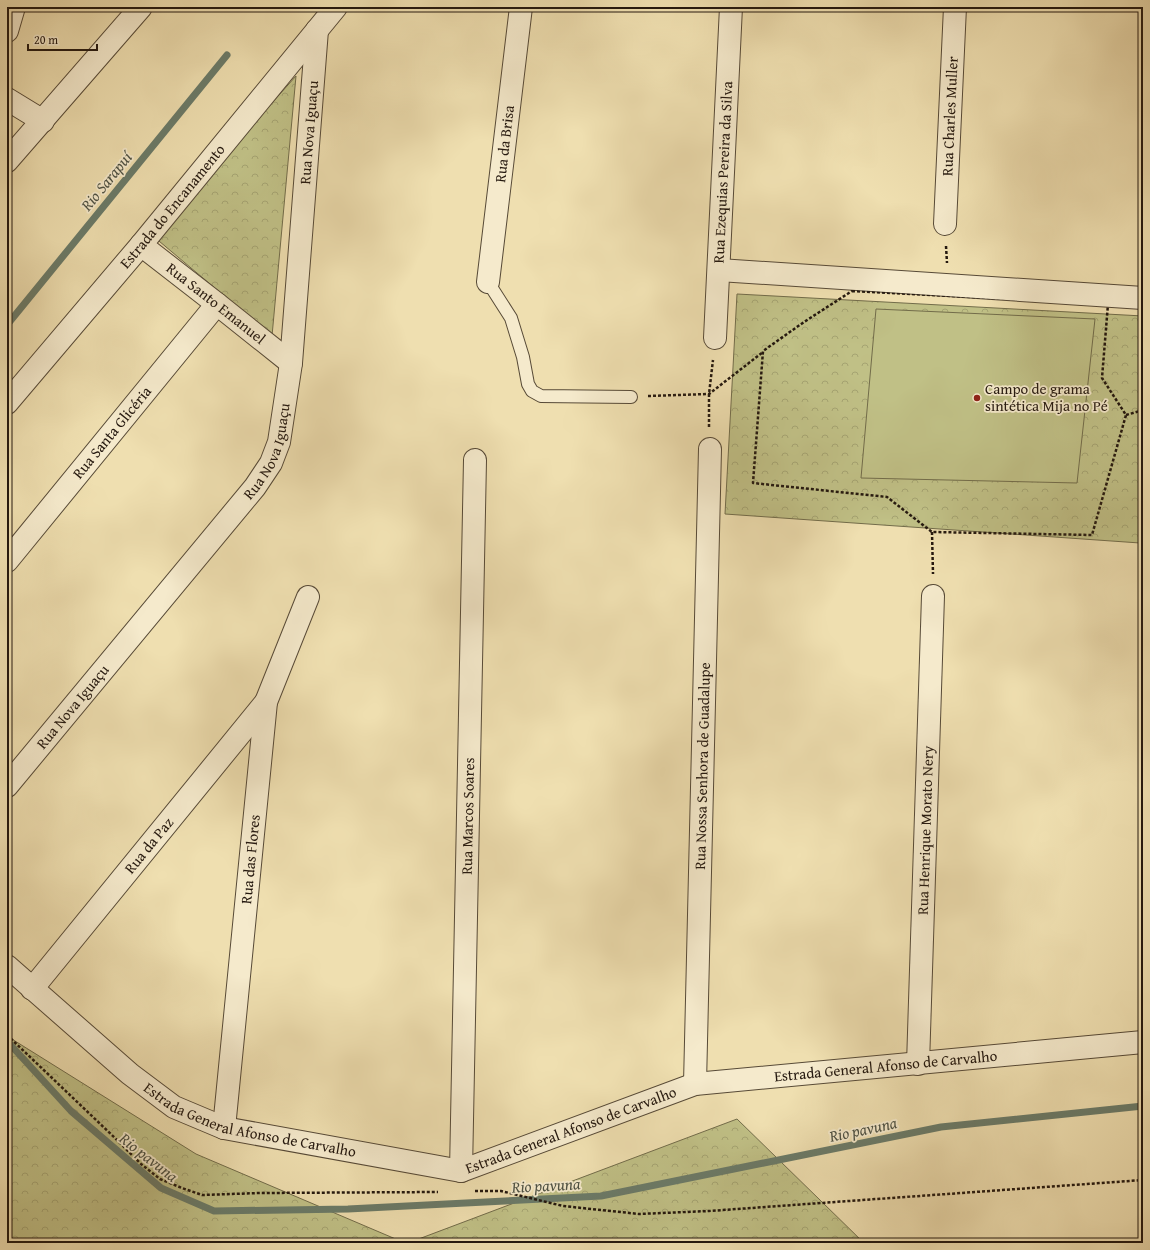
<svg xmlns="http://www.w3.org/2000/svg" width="1150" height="1250" font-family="'Gentium Book Plus',serif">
  <defs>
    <pattern id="forest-crowns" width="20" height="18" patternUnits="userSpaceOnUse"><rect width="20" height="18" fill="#c0c086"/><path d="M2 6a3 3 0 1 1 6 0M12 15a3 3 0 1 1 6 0" fill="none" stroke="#a5a472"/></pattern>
  </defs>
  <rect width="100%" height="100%" fill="#efdfb0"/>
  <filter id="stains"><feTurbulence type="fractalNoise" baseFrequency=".005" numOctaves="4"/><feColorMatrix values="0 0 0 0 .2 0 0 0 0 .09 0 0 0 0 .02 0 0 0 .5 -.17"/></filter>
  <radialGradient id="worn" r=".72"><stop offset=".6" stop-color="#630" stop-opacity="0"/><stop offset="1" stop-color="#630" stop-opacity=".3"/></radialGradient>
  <!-- forest -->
  <g fill="url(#forest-crowns)" stroke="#726c4a">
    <path d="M296,76L272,336L153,236Z"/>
    <path d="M737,294L1143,316V484L1140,543L725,514Z"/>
    <path d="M7,1036L196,1154L405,1243H7Z"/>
    <path d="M737,1119L864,1243H408Z"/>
  </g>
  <!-- pitch -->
  <path fill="#c0c086" stroke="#726c4a" d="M876,309L1095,319L1077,483L861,478Z"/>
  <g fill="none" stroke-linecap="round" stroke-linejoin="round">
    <!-- stream -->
    <g stroke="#6b7b69" stroke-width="7">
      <path d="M7,325L227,55"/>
      <path d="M7,1041L71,1111L161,1188L214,1211L348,1209L601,1196L941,1127L1143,1106"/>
    </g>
    <defs>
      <path id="lane" d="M488,282L511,318L523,357L528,384L532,391L541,396L631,397"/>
      <g id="street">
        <path d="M7,31L14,7"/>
        <path d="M7,99L43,121"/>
        <path d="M7,161L141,7"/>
        <path id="s1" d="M945,224L955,7"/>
        <path id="s2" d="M141,245L217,304L291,363"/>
        <path d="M719,270L1143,298"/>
        <path id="s3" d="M488,282L521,7"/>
        <path id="s4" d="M715,338L731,7"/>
        <path id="s5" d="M7,403L141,245L336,7"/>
        <path id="s6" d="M7,561L217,304"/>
        <path id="s7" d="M7,786L255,487L271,463L279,442L291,363L317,30"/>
        <path id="s8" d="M7,966L130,1074L174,1107L224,1128L461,1171L695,1084L1143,1042"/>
        <path id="s9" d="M32,989L266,702"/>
        <path id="s10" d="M918,1064L933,596"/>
        <path id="s11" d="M695,1084L710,449"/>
        <path id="s12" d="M224,1128L266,702L308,597"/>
        <path id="s13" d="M461,1171L475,460"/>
      </g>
    </defs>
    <!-- lane casing -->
    <use href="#lane" stroke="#574a37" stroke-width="14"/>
    <!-- street casing -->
    <use href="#street" stroke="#574a37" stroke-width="24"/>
    <!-- path -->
    <g stroke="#24180f" stroke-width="2.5" stroke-dasharray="3 2" stroke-linecap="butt">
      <path d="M946,246L947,263"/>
      <path d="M852,291L1108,304L1102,378L1126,415L1092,535L932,532L887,497L753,483L763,351L804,322Z"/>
      <path d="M648,396L709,394L763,352"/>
      <path d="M1126,415L1143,410"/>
      <path d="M709,427V394L713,360"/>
      <path d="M932,532L933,574"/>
      <path d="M7,1035L115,1138L141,1164L160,1179L182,1188L202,1195L260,1193L438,1192"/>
      <path d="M475,1191H501L563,1206L639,1214L709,1211L1143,1180"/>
    </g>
    <!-- lane -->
    <use href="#lane" stroke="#f5eacc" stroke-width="12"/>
    <!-- street -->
    <use href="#street" stroke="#f5eacc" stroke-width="22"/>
  </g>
  <!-- markers -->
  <circle fill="#8f2418" stroke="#f5eacc" stroke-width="1.5" cx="977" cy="398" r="4"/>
  <g text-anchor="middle" stroke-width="3.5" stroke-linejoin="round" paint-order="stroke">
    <!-- street labels -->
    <g font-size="15" fill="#24180f" stroke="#f5eacc">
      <text dy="5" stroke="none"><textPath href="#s1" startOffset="108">Rua Charles Muller</textPath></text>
      <text dy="5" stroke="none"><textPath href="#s7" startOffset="751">Rua Nova Iguaçu</textPath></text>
      <text dy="5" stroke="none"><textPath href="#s3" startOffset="139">Rua da Brisa</textPath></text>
      <text dy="5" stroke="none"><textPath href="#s4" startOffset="166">Rua Ezequias Pereira da Silva</textPath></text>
      <text dy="5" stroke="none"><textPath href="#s5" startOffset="257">Estrada do Encanamento</textPath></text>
      <text dy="5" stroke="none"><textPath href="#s2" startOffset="95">Rua Santo Emanuel</textPath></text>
      <text dy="5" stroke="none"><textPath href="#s6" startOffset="166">Rua Santa Glicéria</textPath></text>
      <text dy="5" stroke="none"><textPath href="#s7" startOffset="427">Rua Nova Iguaçu</textPath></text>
      <text dy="5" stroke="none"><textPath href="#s7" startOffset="103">Rua Nova Iguaçu</textPath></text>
      <text dy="5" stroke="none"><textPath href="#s11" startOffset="318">Rua Nossa Senhora de Guadalupe</textPath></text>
      <text dy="5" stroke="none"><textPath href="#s13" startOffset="355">Rua Marcos Soares</textPath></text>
      <text dy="5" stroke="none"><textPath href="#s10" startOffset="234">Rua Henrique Morato Nery</textPath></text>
      <text dy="5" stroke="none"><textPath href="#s9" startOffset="185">Rua da Paz</textPath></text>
      <text dy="5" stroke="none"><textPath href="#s12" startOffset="270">Rua das Flores</textPath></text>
      <text dy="5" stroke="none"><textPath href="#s8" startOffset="955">Estrada General Afonso de Carvalho</textPath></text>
      <text dy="5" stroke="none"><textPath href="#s8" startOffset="295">Estrada General Afonso de Carvalho</textPath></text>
      <text dy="5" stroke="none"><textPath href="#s8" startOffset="631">Estrada General Afonso de Carvalho</textPath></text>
    </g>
    <!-- poi labels -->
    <g font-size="15" fill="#24180f" stroke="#f5eacc" text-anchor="start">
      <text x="985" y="394">Campo de grama<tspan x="985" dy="17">sintética Mija no Pé</tspan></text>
    </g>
    <!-- water labels -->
    <g font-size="16" font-style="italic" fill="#4e5244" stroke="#f5eacc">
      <text transform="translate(106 181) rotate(-51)" y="6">Rio Sarapuí</text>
      <text transform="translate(863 1129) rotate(-12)" y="6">Rio pavuna</text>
      <text transform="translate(149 1157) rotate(38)" y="6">Rio pavuna</text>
      <text transform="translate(546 1185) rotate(-3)" y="6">Rio pavuna</text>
    </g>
  </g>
  <!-- margin -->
  <rect width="1150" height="1250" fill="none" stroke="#efdfb0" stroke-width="24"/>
  <rect x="8" y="8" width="1134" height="1234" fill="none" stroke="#24180f" stroke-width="2"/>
  <rect x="12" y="12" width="1126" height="1226" fill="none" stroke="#24180f"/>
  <!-- scale -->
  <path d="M28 44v6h69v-6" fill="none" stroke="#24180f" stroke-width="2"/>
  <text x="34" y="44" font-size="12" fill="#24180f" stroke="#f5eacc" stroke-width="3" paint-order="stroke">20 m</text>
  <rect width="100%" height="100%" filter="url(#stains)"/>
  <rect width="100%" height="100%" fill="url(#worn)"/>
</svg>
